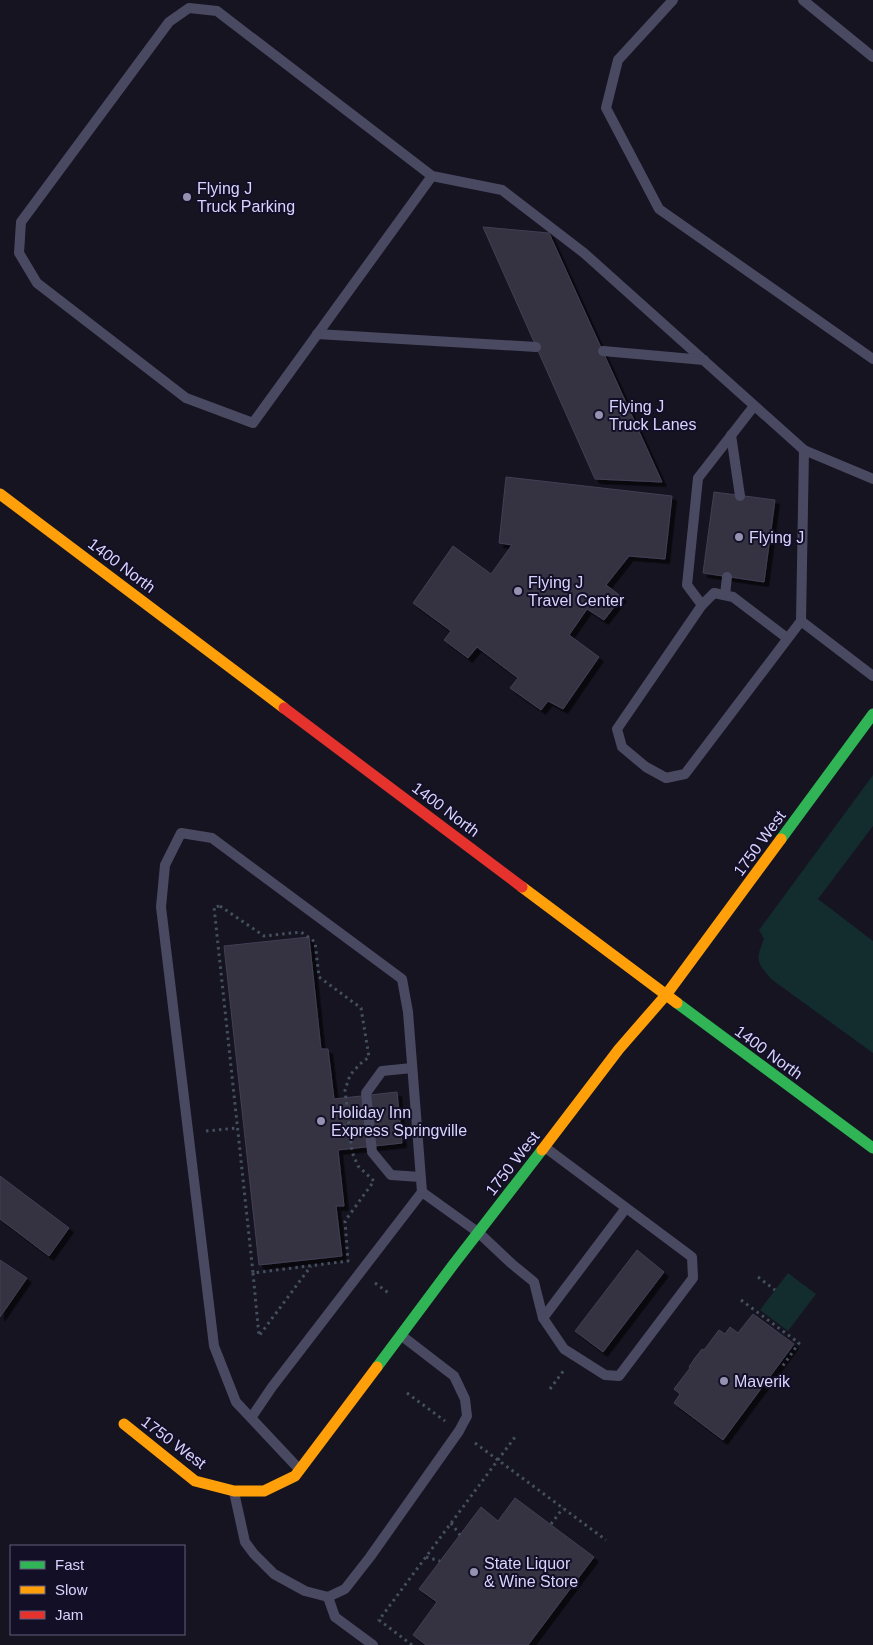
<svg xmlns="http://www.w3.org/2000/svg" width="873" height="1645" font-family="Arial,sans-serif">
  <defs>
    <filter id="shadow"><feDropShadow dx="4.5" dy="4.5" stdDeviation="0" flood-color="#0009"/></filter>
  </defs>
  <rect width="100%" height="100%" fill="#161421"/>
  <!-- green -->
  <g fill="#132c2d">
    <path d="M873,775V826L818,899L873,941V1053L771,979C757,962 755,961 764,939L759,930Z"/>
    <path d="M788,1273L816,1294L788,1331L760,1310Z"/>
  </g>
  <!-- building -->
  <g fill="#343243" stroke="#433f54" filter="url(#shadow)">
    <path d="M483,227L549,233L662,482L595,479Z"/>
    <path d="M506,477L672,496L665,559L629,556L606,585L622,597L604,620L587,609L569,635L599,657L563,709L548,701L541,710L510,688L518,678L477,647L468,658L444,640L451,631L413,603L453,546L491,574L512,545L499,543Z"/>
    <path d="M714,492L775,500L764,582L703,573Z"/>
    <path d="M309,937L321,1049H328L334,1099L397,1092L402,1143L338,1150L344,1206H336L342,1256L259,1265L224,946Z"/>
    <path d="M0,1176L69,1228L49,1256L0,1219Z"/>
    <path d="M637,1250L664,1272L603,1352L575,1331Z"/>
    <path d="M0,1260L27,1278L0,1317Z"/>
    <path d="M753,1314L794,1344L723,1440L674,1403L680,1394L674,1389L690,1368L689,1367L695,1358L702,1349L704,1350L719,1330L725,1334L730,1327L738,1333Z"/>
    <path d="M515,1498L594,1557L528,1645H426L413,1635L437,1602L419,1589L481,1507L498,1521Z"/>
  </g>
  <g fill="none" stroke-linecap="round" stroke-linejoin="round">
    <!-- path -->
    <g stroke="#44505f" stroke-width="3" stroke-dasharray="2.5 4" stroke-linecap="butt">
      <path d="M220,906L264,936L301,932L315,942L319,977L361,1008L369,1057L360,1064L350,1075L345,1090L352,1152L358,1166L374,1181L345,1221L348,1261L253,1273L214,907Z"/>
      <path d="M343,1126L349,1125"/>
      <path d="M206,1131L237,1128"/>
      <path d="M253,1273L259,1336L311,1266"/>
      <path d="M758,1277L775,1290"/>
      <path d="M375,1283L390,1294"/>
      <path d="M741,1300L799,1343L782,1367"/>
      <path d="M550,1389L564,1370"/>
      <path d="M407,1393L445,1421"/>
      <path d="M475,1443L606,1540"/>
      <path d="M451,1523L460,1535"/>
      <path d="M551,1524L563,1508"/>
      <path d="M426,1557L440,1561"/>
      <path d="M412,1645L379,1620L515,1437"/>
    </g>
    <!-- lane -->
    <g stroke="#4a4962" stroke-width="10">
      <path d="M673,0L618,60L606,108L659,209L873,359"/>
      <path d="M803,0L873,57"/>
      <path d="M432,176L253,423L186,398L37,283L19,253L21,222L169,22L189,8L217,11L432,176L502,190L584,253L804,450L801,621L873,676"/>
      <path d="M317,334L536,347"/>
      <path d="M603,351L704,360"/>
      <path d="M731,435L740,496"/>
      <path d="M804,450L873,479"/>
      <path d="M725,595L727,577"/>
      <path d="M702,605L687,585L698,478L754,406"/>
      <path d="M787,638L733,597L714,593L702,605L617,729L622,747L646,767L666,778L685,774L801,621"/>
      <path d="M412,1068L382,1071L366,1093L372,1152L391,1175L420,1177"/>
      <path d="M422,1192L479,1233L512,1264L534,1282L543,1318L564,1349L605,1375L619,1376L693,1278L692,1257L546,1148"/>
      <path d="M543,1318L626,1208"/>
      <path d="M251,1418L272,1387L422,1192L408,1012L402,979L212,838L181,833L165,865L161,907L214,1346L236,1402L299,1469"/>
      <path d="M234,1492L245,1542L254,1554L274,1574L305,1591L328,1597L345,1589L370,1557L459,1431L467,1416L465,1399L454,1376L402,1336"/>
      <path d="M328,1597L335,1617L373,1645"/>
    </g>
    <!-- fast -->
    <g stroke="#30b455" stroke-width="11">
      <path d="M781,839L873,714"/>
      <path d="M677,1003L873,1148"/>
      <path d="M377,1367L453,1265L542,1150"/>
    </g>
    <!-- slow -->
    <g stroke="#ff9f0a" stroke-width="11">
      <path d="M0,494L284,708"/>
      <path d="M522,887L677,1003"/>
      <path d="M542,1150L619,1049L666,995L781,839"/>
      <path d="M124,1424L195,1481L234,1491H264L295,1476L377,1367"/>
    </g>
    <!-- jam -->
    <path stroke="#e5322d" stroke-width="11" d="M284,708L522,887"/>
  </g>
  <!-- markers -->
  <g fill="#9591b1" stroke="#130f26" stroke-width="2">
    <circle cx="187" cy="197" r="5"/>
    <circle cx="599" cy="415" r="5"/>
    <circle cx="739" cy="537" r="5"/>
    <circle cx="518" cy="591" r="5"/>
    <circle cx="321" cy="1121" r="5"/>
    <circle cx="724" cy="1381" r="5"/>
    <circle cx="474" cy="1572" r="5"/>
  </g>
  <g text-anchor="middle" stroke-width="4" stroke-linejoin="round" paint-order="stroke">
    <!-- poi labels -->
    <g font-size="16" fill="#d9d4ff" stroke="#130f26" text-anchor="start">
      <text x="197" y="194">Flying J<tspan x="197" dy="18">Truck Parking</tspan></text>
      <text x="609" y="412">Flying J<tspan x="609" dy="18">Truck Lanes</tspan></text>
      <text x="749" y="543">Flying J</text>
      <text x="528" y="588">Flying J<tspan x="528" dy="18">Travel Center</tspan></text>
      <text x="331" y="1118">Holiday Inn<tspan x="331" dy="18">Express Springville</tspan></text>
      <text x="734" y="1387">Maverik</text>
      <text x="484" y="1569">State Liquor<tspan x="484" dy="18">&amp; Wine Store</tspan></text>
    </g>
    <!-- street labels -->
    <g font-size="16" fill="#d9d4ff" stroke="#130f26">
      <text transform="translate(122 565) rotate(37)" y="6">1400 North</text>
      <text transform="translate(446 809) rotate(37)" y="6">1400 North</text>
      <text transform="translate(759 843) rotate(-54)" y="6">1750 West</text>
      <text transform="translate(769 1052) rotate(36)" y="6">1400 North</text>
      <text transform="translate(512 1163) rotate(-52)" y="6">1750 West</text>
      <text transform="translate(174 1442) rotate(37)" y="6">1750 West</text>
    </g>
  </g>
  <!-- legend -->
  <rect x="10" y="1545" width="175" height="90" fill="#130f26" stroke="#625e7d"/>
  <rect x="20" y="1561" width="25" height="8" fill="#30b455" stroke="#625e7d"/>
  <text x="55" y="1570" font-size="15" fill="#d9d4ff">Fast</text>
  <rect x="20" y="1586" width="25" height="8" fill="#ff9f0a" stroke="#625e7d"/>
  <text x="55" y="1595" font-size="15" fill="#d9d4ff">Slow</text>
  <rect x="20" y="1611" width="25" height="8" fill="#e5322d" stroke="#625e7d"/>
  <text x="55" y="1620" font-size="15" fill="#d9d4ff">Jam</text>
</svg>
